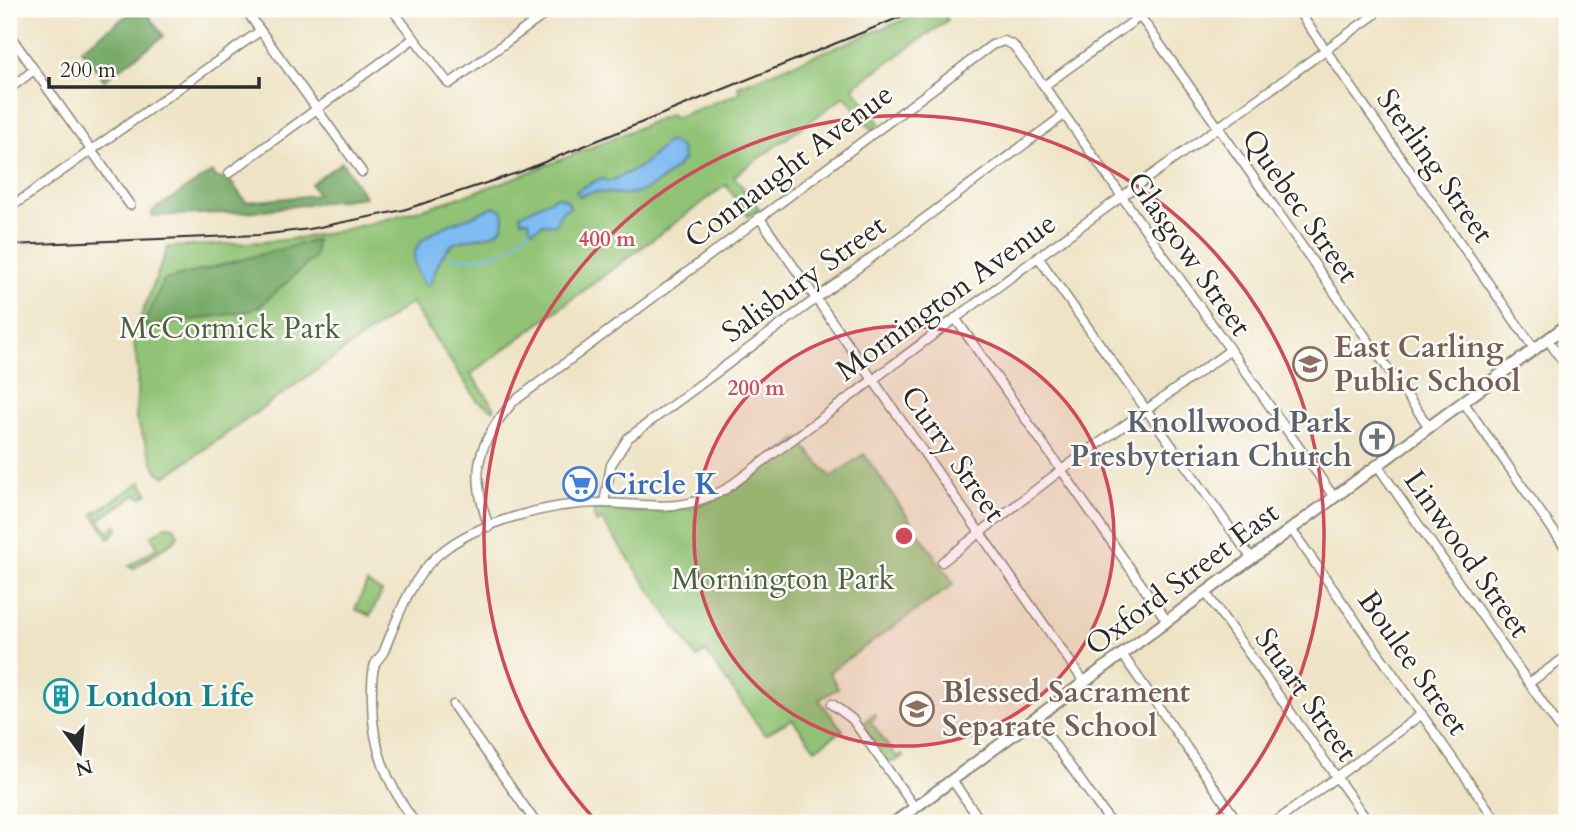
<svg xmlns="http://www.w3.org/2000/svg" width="1576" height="832" viewBox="0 0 1576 832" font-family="Cardo,serif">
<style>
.green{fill:#90c374;stroke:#5e7750;stroke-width:2}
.forest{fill:#74a966;stroke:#506a48;stroke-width:2}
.water{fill:#7ebcf2;stroke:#54748e;stroke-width:2}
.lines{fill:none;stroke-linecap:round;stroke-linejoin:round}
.stream{stroke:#7ebcf2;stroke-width:2}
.minor-casing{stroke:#8c8778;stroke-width:11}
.major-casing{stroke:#8c8778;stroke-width:14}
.minor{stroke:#fff;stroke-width:8}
.major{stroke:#fff;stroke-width:10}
.rail{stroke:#2b2b2b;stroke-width:2}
.ring{fill:none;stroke:#d1495b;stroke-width:3.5}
.labels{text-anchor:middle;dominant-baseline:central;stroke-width:5;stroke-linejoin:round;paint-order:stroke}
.street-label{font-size:30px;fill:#2b2b2b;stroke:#fdfcf7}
.park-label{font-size:30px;fill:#4e6045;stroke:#fdfcf7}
.education-label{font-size:30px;font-weight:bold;fill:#785e54;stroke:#fdfcf7;text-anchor:start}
.worship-label{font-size:30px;font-weight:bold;fill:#5b616d;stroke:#fdfcf7;text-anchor:end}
.shop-label{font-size:30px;font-weight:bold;fill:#366cbe;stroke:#fdfcf7;text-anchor:start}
.culture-label{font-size:30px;font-weight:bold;fill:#0d838f;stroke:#fdfcf7;text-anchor:start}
.centre{fill:#d1495b;stroke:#fdfcf7;stroke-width:3.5}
.ring-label{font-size:21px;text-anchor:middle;font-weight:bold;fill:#d1495b;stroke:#fdfcf7;stroke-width:5;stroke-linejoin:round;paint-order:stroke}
</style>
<rect width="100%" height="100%" fill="#fdfcf7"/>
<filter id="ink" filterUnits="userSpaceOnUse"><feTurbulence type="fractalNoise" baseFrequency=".0143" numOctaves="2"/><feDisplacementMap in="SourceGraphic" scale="14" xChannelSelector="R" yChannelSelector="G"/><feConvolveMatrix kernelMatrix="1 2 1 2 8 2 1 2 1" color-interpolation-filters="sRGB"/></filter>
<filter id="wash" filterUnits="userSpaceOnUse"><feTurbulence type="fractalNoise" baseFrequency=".00686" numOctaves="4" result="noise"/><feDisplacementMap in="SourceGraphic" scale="28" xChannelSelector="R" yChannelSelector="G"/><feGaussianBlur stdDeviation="1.57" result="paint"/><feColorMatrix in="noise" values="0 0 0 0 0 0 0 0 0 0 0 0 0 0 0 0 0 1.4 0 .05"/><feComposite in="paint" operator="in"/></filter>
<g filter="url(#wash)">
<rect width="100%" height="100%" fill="#eee3c5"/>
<!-- green -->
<path class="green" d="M931,9H941L948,20L853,87L880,124L872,130L845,96L734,176L760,210L748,216L726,185L471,374L495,408L493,410L477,400L411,303L165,477L157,471L136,419L138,371L133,337L168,247C220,244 273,244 323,234C445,210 558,162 671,114L674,118L740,93L738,86Z
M798,439L831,477L864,454L954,584L829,672L838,688L819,700L843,730L815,749L792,719L765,735L705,651L697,658L602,520L596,523L593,509C621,510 652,515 679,510C726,503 762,466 798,439Z
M141,482L148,493L141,498L137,494L99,520L107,531L116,525L118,529L109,538L93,514Z
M166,526L174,527L178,535L176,539L133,569L129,566L158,547L151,536Z
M367,583L382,592L370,616L355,609Z
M874,714L876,717L870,721L896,757L901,754L903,756L895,762L886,760L865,730L866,720Z"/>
<!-- forest -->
<path class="forest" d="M136,9H143L164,36L104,80L81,49Z
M342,162L365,197L248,212L152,216V211L212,172L215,177L230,181L246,202L318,195L311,184Z
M316,240L315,257L260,306L250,311L145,327V321L164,280Z"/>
<!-- water -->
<path class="water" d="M669,141L681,148L683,160C671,174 648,194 628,194C612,195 595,188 580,196L576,191L601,178L609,182L640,167Z
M557,196L567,200L570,207L562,211L555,225L543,224L533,230L530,229L529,220H521L520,215Z
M495,206L503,211C510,243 474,234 455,243C441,250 435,273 429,286H426C393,244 435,229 470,217C479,214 486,209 495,206Z"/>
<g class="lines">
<!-- stream -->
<path class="stream" d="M450,256C480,263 511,252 530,229"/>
</g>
</g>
<g filter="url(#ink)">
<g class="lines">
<!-- minor casing -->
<g class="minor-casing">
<path id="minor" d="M245,9L362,172
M392,9L449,84L552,9
M1135,9L1429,427
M1297,9L1535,350
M9,34L130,205
M1044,86L1150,9
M9,89L34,70
M229,173L413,39
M11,207L260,31
M759,217L1085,683
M1038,257L1252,559
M955,318L1167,621
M1548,340L1567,368
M1464,403L1567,550
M1377,465L1567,738
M604,503L611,465L628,438L1064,115
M489,527C470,475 475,445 513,402L992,45L1004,41L1013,45L1044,86L1334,497
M1291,529L1498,823
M942,562L1060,471L1229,351
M1206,593L1369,823
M1122,654L1239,823
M1529,683L1567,656
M832,704L852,719L915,808
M453,705L536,823
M1037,720L1111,823
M952,780L982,823
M415,823C388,785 372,749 372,701C372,689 371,675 375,664C377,659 382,656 384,651C398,617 409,581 438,555C476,521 553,503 602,503C651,504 680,514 726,489L1038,257L1374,15
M1274,823L1422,714"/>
</g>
<!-- major casing -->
<g class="major-casing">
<path id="major" d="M894,823L1567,325"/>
</g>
<!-- minor -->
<use href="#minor" class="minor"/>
<!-- major -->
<use href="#major" class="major"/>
<!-- rail -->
<path class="rail" d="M9,245L259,235L310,229L403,210L520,172L920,9"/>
</g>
</g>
<!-- distance rings -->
<circle cx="904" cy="536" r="210" fill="#d1495b" fill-opacity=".12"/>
<g class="ring">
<circle cx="904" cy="536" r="210"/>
<path d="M597 822A420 420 0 1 1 1211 822"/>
</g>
<!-- icons -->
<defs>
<g id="school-ring" transform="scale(1.75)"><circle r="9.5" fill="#fdfcf7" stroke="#8d6e63" stroke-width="1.5"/><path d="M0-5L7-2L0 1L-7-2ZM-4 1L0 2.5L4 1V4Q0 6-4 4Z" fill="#8d6e63"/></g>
<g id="church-ring" transform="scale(1.75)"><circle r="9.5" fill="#fdfcf7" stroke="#6b7280" stroke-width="1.5"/><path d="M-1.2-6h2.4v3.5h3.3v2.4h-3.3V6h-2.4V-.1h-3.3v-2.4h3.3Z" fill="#6b7280"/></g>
<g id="supermarket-ring" transform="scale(1.75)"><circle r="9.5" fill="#fdfcf7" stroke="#3f7fe0" stroke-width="1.5"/><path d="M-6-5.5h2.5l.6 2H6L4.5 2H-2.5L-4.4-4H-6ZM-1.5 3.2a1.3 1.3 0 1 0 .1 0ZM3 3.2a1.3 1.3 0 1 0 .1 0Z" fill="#3f7fe0"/></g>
<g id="building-ring" transform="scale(1.75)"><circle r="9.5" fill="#fdfcf7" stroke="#0f9aa8" stroke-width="1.5"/><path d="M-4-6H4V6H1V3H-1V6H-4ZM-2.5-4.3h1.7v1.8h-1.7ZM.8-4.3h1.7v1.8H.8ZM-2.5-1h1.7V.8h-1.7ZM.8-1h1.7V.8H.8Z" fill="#0f9aa8"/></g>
</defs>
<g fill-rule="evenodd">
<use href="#school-ring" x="1310" y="364"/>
<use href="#church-ring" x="1377" y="439"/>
<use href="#supermarket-ring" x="580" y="484"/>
<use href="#building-ring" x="61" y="696"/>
<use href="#school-ring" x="917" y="709"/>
</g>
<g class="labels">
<!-- street labels -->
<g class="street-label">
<text transform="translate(789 166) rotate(-37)">Connaught Avenue</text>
<text transform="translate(1435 166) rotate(55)">Sterling Street</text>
<text transform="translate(1300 206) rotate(55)">Quebec Street</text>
<text transform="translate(1189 254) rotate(55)">Glasgow Street</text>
<text transform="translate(804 279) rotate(-36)">Salisbury Street</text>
<text transform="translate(946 297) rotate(-36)">Mornington Avenue</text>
<text transform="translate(953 454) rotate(55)">Curry Street</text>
<text transform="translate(1467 554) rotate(55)">Linwood Street</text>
<text transform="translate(1182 579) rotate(-37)">Oxford Street East</text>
<text transform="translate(1413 663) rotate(55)">Boulee Street</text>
<text transform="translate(1306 695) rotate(55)">Stuart Street</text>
</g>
<!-- park labels -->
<g class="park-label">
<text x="230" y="328">McCormick Park</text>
<text x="783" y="579">Mornington Park</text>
</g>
<!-- education labels -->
<g class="education-label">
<text x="1334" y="347">East Carling<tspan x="1334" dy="34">Public School</tspan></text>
<text x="942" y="692">Blessed Sacrament<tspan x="942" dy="34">Separate School</tspan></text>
</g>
<!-- worship labels -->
<g class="worship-label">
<text x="1352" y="422">Knollwood Park<tspan x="1352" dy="34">Presbyterian Church</tspan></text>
</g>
<!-- shop labels -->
<g class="shop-label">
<text x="604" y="484">Circle K</text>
</g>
<!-- culture labels -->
<g class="culture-label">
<text x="86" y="696">London Life</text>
</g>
</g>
<circle cx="904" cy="536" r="10" class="centre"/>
<g class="ring-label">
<text x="607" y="246">400 m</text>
<text x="756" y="395">200 m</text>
</g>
<!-- margin -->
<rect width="1576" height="832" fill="none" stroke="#fdfcf7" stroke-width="35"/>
<!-- north arrow -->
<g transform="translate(80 752) rotate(165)" stroke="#fdfcf7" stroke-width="5" paint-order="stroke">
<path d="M0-5L12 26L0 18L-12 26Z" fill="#2b2b2b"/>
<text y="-10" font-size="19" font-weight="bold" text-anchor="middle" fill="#2b2b2b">N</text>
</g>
<!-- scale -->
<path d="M49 77v10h210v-10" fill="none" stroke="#2b2b2b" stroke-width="3.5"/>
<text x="60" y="77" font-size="21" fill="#2b2b2b" stroke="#fdfcf7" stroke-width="5" paint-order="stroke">200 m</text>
</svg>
